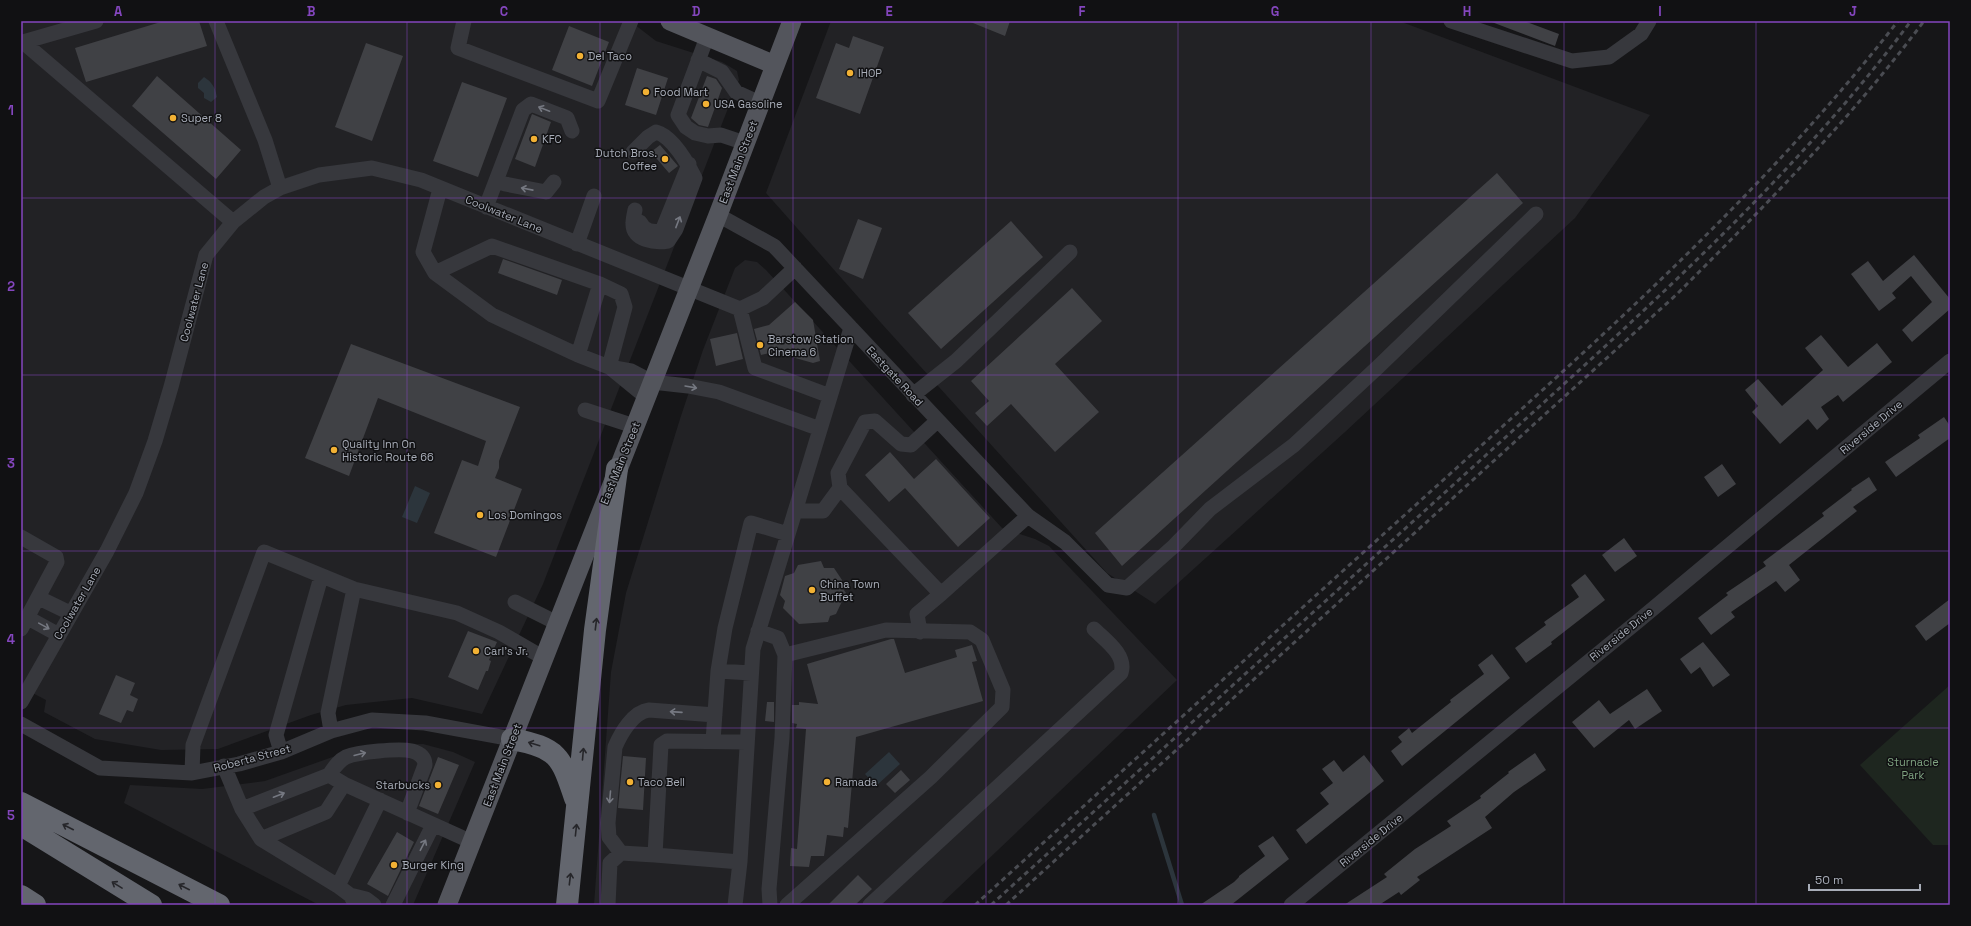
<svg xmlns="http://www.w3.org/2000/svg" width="1971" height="926" viewBox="0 0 1971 926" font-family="'Space Grotesk',sans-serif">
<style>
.built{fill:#222225}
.green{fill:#1e261f}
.water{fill:#2c353c}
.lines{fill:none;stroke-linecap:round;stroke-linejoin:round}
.stream{stroke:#2c353c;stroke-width:4.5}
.building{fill:#404145}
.minor{stroke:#37383d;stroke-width:15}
.major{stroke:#53555c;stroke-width:19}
.highway{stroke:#63666e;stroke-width:22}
.rail{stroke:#4a4c52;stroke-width:3;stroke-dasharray:5 4;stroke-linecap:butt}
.oneway{stroke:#757881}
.oneway2{stroke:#26262a}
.grid{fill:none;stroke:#8446be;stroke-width:1;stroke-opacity:0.55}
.poi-dot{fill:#f2b134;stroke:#111113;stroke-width:1.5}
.labels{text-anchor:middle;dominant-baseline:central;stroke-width:3;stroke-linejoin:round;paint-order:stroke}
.poi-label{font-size:11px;fill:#a8adb8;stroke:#111113;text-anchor:start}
.street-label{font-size:11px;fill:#a8adb8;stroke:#111113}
.park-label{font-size:11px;fill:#7fa381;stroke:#111113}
.neatline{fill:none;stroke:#8446be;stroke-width:1.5}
.grid-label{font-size:13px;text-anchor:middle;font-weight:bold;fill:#8446be}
</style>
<rect width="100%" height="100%" fill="#161618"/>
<!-- built -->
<path class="built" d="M25,21H630L656,41L722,62L737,71L739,80L543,584L482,714L412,698L346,705L311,715L218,749L161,750L95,739L44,712L46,700L21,687V22Z
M831,21H1399L1650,115L1575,218L1345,432L1155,604L1107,573L882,324L766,193Z
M745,260L757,262L766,270L1002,528L1035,539L1049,546L1177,680L940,905H594L611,672L626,593L680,419L703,350L735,268Z
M423,744L453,752L475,762L413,905H319L124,803L130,785L202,789L265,781L341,754L385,745Z"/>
<!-- green -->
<path class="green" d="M1950,685V845H1933L1860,765Z"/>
<!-- water -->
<path class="water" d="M204,77C212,82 215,87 217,97L211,102L204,98V93L198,88V83Z
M415,486L430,493L417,523L402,517Z
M889,752L900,764L876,786L865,774Z"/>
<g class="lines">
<!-- stream -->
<path class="stream" d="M1154,815L1182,905"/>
</g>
<!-- building -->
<path class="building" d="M164,21H199L207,46L86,82L75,48Z
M968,21H1010L1005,36Z
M1489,21H1524L1559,34L1555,46Z
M569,26L609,42L592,86L552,70Z
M853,36L884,47L860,114L816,98L836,43L849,48Z
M366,43L403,56L372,141L335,127Z
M637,68L668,78L656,115L625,105Z
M157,76L241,150L216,179L132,106Z
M707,76L716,79L722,88L708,127L699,125L691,118Z
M462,82L507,98L478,177L433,161Z
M532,114L551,122L535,167L515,159Z
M660,145L678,166L669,173L651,152Z
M1497,173L1523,203L1122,566L1095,533Z
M858,219L882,228L863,279L839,269Z
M1011,221L1043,257L941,349L908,313Z
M1914,255L1950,299V309L1912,342L1902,330L1932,302L1911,276L1892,293L1896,298L1879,311L1851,274L1868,261L1883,281Z
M503,259L562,280L557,295L498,273Z
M1072,288L1102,321L1055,364L1099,412L1055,452L1011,404L987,426L975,413L989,401L971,381Z
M795,302L813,320L820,361L813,363L774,352L761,355L754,329L769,325Z
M737,333L743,359L716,366L710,339Z
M1821,335L1848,367L1877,343L1892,362L1843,402L1838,395L1821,407L1829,419L1817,430L1808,419L1780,444L1752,412L1758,406L1745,390L1758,379L1782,406L1823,370L1805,348Z
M351,344L520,407L499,461V468L495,478L522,489L496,557L434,533L462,460L478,466L486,441L378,398L349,476L305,458Z
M1944,417L1950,426V438L1896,477L1885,462L1920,438L1918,435Z
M890,452L914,479L936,459L990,518L958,547L905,488L889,502L865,475Z
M1722,464L1736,484L1718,497L1704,477Z
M1869,477L1877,490L1853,507L1857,511L1789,565L1800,580L1785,592L1776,581L1731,612L1735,617L1711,635L1698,618L1728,595L1726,593L1766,566L1763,562L1824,516L1822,513L1852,490L1851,489Z
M1624,538L1637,556L1615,572L1602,555Z
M821,561L824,568H834L842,580L841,586L846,593L836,614L830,616L828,622L799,624L783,608L785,601L780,595L785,576L794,573L798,565Z
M1585,574L1605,600L1551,642L1552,644L1526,663L1515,648L1546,625L1544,622L1579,597L1571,585Z
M1950,599V623L1926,641L1915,626Z
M468,631L497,642L489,660L491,661L488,671H486L478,690L448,677Z
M891,639H894L905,673L957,657L955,650L972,645L977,661L972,662L983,701L856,737L848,828L844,827L843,837L827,835L824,856H811L809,867L790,866L791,848L797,849L806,729L796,728L797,724L792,723V705H799V702L818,704L807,664Z
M1703,642L1730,675L1713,687L1700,667L1691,674L1680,659Z
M1492,654L1510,678L1402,766L1391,751L1402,742L1398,737L1409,728L1412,733L1451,702L1450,700L1484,674L1478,665Z
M116,675L135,683L130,695L138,699L133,712L127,710L121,723L99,714Z
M1647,689L1662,711L1635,729L1629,720L1594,748L1572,722L1599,700L1610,714Z
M767,702H774V722L765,721Z
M1535,753L1546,770L1514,792L1485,817L1492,828L1417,877L1420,880L1401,895L1399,892L1379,905H1344L1387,877L1384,874L1415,849L1451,826L1447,821L1481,798L1480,796L1509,773L1508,772Z
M1364,755L1384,781L1306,844L1296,830L1329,804L1320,793L1333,783L1322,769L1334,760L1343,772Z
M623,756L646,758L643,810L618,808Z
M438,757L459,765L438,814L419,806Z
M901,770L910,780L895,793L886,784Z
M397,832L414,842L388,896L367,884Z
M1273,836L1289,859L1231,905H1200L1234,882L1239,877V876L1265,856L1258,846Z
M858,875L872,889L855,905H828Z"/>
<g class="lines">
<!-- minor -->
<path class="minor" d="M96,21L23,42L233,222
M216,21L265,140L280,188
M464,21L458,48L598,101L631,21
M1451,21L1572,61L1609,57L1641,34L1649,21
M707,37L678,115L686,127L695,133L708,136L721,135L745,143
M698,60L722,72L736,92L760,103
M633,152L648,137L656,132C672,136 688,164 695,178L676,229L668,241C656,243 632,241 633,223C633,219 634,215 635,210
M496,181L505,184L546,192L554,182
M440,189L423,252L435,273L492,315L578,355L609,367L631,371L652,382L688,386L719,392L820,429
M486,207L523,110L531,104L567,118L572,131
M718,215L774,246L1028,516L1065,542L1108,585L1127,588L1174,546L1210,509L1294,445L1378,367L1536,214
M640,222C645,232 653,232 662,231L689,164
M577,244L594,196
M435,273L492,246L600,284L621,294L625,307L609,367
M740,309L755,368L830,396
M578,355L600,284
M613,370L646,397
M913,395L956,361L1070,252
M585,410L634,426
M795,511H823L840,488
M21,537L56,557L57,562L21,629
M941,594L1028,516
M39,598L70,613
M515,602L557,623
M28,618L59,635
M758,631L778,638L785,655
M920,632L917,614L941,594L840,488L838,473L865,422L875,421L901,444L911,445L937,421
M718,671L725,628L751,523L788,534
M21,702L107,551L136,493L155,441L171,387L206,255L233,222L264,197L280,188L319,175L372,168L421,180L740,309L763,298L795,268
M21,724L100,768L192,773L239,764L281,752L331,731L372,720L425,723L512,739
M331,731L328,713L354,589
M713,741L718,671L751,673
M281,752L276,735L321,577
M224,766L242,809L261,839L338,886L380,800
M192,773L193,745L264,552L354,589L457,613L499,632L544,658
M329,775L344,784L472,842
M242,809L329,775C334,768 338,761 346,757C358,752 399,748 412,751C419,753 425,757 425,765L407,813
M261,839L326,812L344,784
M621,853L609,837L608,823L615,747C621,733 633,712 649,710L715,715
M740,862L655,855L661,745L667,741L747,742
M338,886L350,895L356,905
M350,895L366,899L374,905
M393,905L433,825
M608,905L610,863L621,853L655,855
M735,905L740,862L753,649L851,328
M770,905L769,889L782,738L785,655L886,630L970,632L982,640L1003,690L1002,707L931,777L787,905
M870,905L1121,673C1127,655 1105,640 1094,629
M1291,905L1637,622L1950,361"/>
<!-- major -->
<path class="major" d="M670,21L775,65
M447,905L718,215L792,21"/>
<!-- highway -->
<path class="highway" d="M512,739C558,748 561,756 575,798
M21,803L219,905
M21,825L151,905
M21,896L35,905
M567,905L595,630L617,469"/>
<!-- rail -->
<path class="rail" d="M975,905C1133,761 1292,617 1451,473C1608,331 1767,189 1898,21
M991,905C1156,755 1320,606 1485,456C1635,319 1789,184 1911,21
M1006,905L1676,295C1763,208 1850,120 1924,21"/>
</g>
<!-- one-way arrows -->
<defs><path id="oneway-shaft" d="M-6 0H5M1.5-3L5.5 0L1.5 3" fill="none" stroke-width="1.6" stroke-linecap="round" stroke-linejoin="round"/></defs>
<g class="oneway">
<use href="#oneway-shaft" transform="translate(544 109) rotate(-159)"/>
<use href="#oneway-shaft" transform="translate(527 189) rotate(-169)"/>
<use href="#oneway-shaft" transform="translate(678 222) rotate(-69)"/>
<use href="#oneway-shaft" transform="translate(691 387) rotate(10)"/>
<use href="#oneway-shaft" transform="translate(44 626) rotate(29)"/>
<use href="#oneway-shaft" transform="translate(676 712) rotate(-176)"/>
<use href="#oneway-shaft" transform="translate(360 754) rotate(-14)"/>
<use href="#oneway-shaft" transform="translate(279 795) rotate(-21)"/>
<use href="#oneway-shaft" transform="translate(610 797) rotate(95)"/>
<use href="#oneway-shaft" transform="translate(423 845) rotate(-63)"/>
</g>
<g class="oneway2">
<use href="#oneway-shaft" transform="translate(596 624) rotate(-83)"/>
<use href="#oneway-shaft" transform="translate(534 744) rotate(-163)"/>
<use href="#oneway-shaft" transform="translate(583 754) rotate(-85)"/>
<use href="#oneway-shaft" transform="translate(68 827) rotate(-153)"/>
<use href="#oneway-shaft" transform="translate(576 830) rotate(-84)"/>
<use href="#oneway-shaft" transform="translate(570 879) rotate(-83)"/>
<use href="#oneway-shaft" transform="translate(117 885) rotate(-148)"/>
<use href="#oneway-shaft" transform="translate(184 887) rotate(-153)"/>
</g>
<!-- grid -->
<path class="grid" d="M215,21V905M407,21V905M600,21V905M793,21V905M986,21V905M1178,21V905M1371,21V905M1564,21V905M1756,21V905M21,198H1950M21,375H1950M21,551H1950M21,728H1950"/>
<!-- markers -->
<g class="poi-dot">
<circle cx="580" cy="56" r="4"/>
<circle cx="850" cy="73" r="4"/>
<circle cx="646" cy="92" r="4"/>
<circle cx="706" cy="104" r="4"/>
<circle cx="173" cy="118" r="4"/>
<circle cx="534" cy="139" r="4"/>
<circle cx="665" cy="159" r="4"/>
<circle cx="760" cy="345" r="4"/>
<circle cx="334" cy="450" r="4"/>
<circle cx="480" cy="515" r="4"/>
<circle cx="812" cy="590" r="4"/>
<circle cx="476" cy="651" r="4"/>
<circle cx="630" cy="782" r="4"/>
<circle cx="827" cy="782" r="4"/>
<circle cx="438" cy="785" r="4"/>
<circle cx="394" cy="865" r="4"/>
</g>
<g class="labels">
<!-- poi labels -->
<g class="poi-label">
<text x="588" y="56">Del Taco</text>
<text x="858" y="73">IHOP</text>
<text x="654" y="92">Food Mart</text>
<text x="714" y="104">USA Gasoline</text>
<text x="181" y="118">Super 8</text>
<text x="542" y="139">KFC</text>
<text x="657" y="153" text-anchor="end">Dutch Bros.<tspan x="657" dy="13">Coffee</tspan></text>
<text x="768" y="339">Barstow Station<tspan x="768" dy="13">Cinema 6</tspan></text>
<text x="342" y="444">Quality Inn On<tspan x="342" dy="13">Historic Route 66</tspan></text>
<text x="488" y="515">Los Domingos</text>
<text x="820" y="584">China Town<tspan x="820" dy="13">Buffet</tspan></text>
<text x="484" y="651">Carl's Jr.</text>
<text x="638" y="782">Taco Bell</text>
<text x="835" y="782">Ramada</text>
<text x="430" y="785" text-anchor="end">Starbucks</text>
<text x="402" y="865">Burger King</text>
</g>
<!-- street labels -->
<g class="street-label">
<text transform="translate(738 162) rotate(-69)">East Main Street</text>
<text transform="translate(504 214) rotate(22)">Coolwater Lane</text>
<text transform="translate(194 302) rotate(-75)">Coolwater Lane</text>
<text transform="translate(895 376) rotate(47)">Eastgate Road</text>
<text transform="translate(1871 427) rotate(-40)">Riverside Drive</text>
<text transform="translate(620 463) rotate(-68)">East Main Street</text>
<text transform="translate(77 603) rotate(-60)">Coolwater Lane</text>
<text transform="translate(1621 634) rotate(-39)">Riverside Drive</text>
<text transform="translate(252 758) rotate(-15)">Roberta Street</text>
<text transform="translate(502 765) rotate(-69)">East Main Street</text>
<text transform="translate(1371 840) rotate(-39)">Riverside Drive</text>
</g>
<!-- park labels -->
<g class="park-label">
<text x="1913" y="762">Sturnacle<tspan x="1913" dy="13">Park</tspan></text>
</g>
</g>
<!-- border -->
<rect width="1971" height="926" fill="none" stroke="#111113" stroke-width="44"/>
<!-- scale -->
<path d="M1809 884v6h111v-6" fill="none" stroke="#a8adb8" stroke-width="2"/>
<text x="1815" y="884" font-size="12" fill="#a8adb8" stroke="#111113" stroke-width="3" paint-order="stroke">50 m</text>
<rect x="22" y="22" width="1927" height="882" class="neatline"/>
<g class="grid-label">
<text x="118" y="16">A</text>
<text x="311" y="16">B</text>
<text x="504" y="16">C</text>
<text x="696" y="16">D</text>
<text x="889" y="16">E</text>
<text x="1082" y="16">F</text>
<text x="1275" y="16">G</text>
<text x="1467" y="16">H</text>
<text x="1660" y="16">I</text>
<text x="1853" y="16">J</text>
<text x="11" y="115">1</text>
<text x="11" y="291">2</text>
<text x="11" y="468">3</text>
<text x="11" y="644">4</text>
<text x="11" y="820">5</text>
</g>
</svg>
